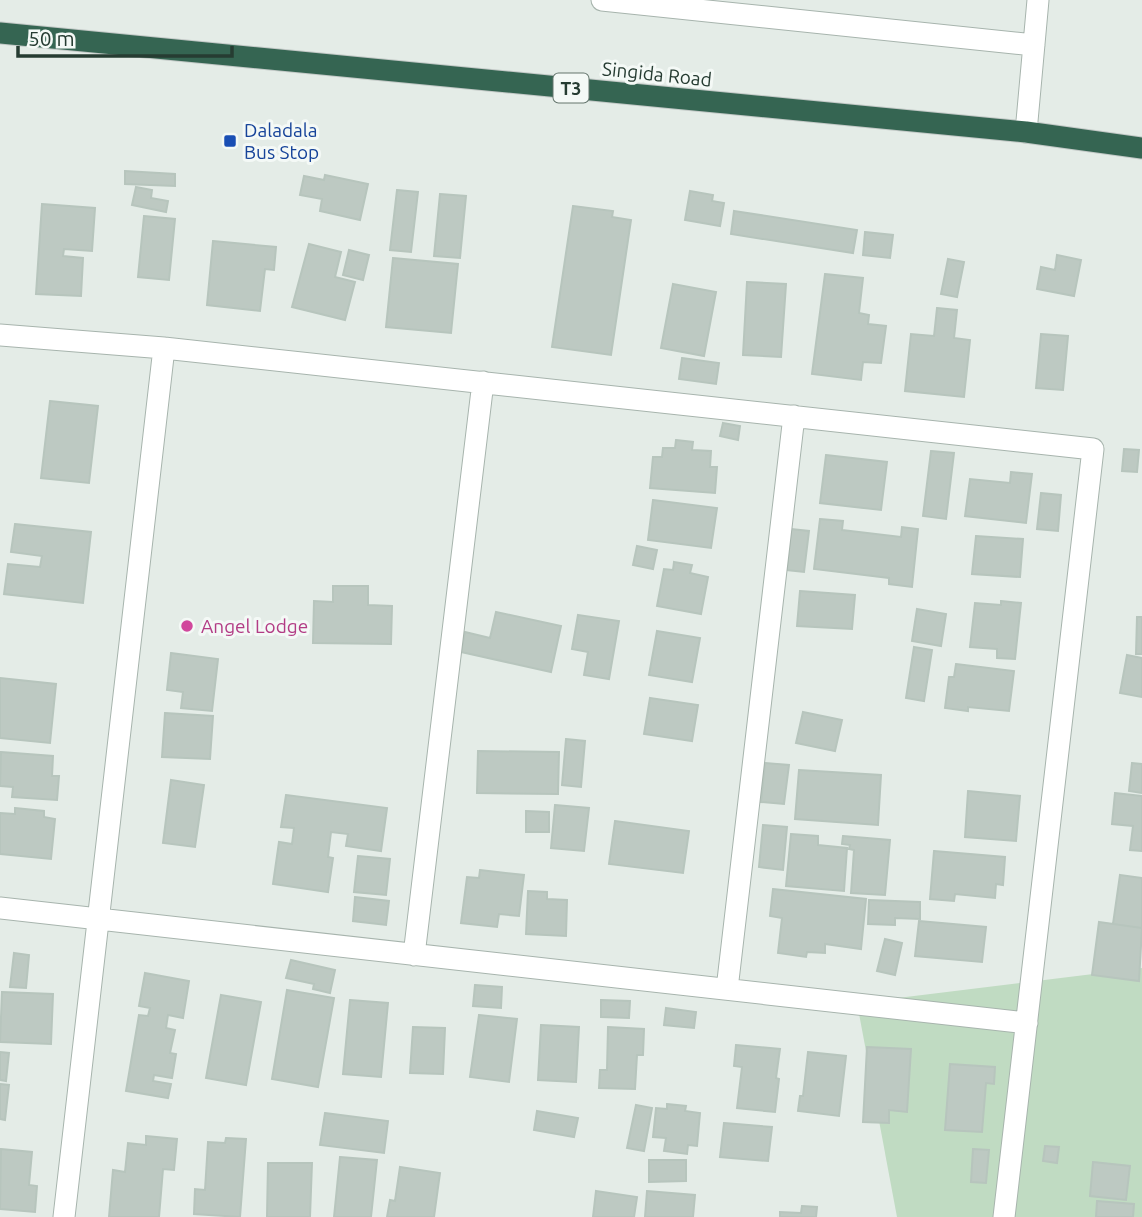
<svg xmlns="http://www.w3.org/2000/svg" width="1142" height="1217" viewBox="0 0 1142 1217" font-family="Ubuntu,sans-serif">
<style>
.green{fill:#c0dbc2}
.building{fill:#bdc9c2;stroke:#b7c5bd;stroke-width:2}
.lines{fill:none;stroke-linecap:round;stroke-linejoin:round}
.minor-casing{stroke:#a7b4ad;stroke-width:23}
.highway-casing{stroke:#c2c8c6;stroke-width:23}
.minor{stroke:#fff;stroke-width:21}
.highway{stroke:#356552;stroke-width:21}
.transit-dot{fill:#1a4fb4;stroke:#f4f9f6;stroke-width:2.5}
.hotel-dot{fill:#d1479c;stroke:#f4f9f6;stroke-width:2.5}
.labels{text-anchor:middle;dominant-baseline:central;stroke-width:6;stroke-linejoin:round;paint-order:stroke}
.shield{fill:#f4f9f6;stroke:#64756d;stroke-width:2}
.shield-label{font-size:18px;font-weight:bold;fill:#263c32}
.street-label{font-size:19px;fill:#263c32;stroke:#f4f9f6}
.transit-label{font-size:19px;fill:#164399;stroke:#f4f9f6;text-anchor:start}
.hotel-label{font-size:19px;fill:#b23c85;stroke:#f4f9f6;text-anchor:start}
</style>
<rect width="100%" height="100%" fill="#e4ece7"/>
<!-- green -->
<path class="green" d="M1142,968V1217H897L857,1003Z"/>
<!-- building -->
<path class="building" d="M125,171L175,174V186L125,184Z
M325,175L368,184L360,220L320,211L322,199L300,195L304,176L324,180Z
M136,187L152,190L151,198L168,201L166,212L132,205Z
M397,190L418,192L411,252L390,250Z
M690,191L713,195L712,201L724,203L720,226L685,220Z
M440,194L466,196L460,258L434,256Z
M42,204L95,208L92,251L64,249L63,256L83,258L81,296L36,294Z
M573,206L613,211L612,217L631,220L611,355L552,347Z
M734,211L857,230L853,253L731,234Z
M144,216L175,219L169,280L138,277Z
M865,232L893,235L890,258L863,255Z
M213,241L276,247L274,270L265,269L260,311L207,305Z
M309,244L341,252L335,277L355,282L345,320L292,307Z
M349,250L369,255L363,280L343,275Z
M1057,255L1081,260L1074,296L1037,289L1041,267L1055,270Z
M393,258L458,264L451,333L386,327Z
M948,259L964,262L957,297L941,294Z
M825,274L863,278L859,313L869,315L868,324L886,326L881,363L863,362L861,380L812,374Z
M747,282L786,284L781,357L743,355Z
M673,284L716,292L704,356L661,348Z
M937,308L957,310L954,338L970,340L964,397L905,391L911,334L934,336Z
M1041,334L1068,336L1063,390L1036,388Z
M682,358L719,363L716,384L679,379Z
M50,401L98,406L89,483L41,478Z
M723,423L740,426L738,440L720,436Z
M676,440L693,442L692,450L711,451L710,467H717L715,493L650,488L653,457H662L663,448H675Z
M1124,449L1139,450L1137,472L1122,471Z
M931,451L954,453L946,519L923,516Z
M826,455L887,462L881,510L820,503Z
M1011,472L1032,474L1026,523L965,516L970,479L1010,483Z
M1041,493L1061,495L1058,531L1037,529Z
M653,500L717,508L711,548L648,540Z
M820,519L843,521L842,530L901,537L902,527L918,529L912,587L889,584V578L814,569Z
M15,524L91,532L83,603L4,594L8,564L40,567L42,556L11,552Z
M791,529L809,531L804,572L787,570Z
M976,536L1023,539L1020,577L972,574Z
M637,546L657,550L653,569L633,565Z
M674,562L692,565L690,573L708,577L701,614L657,606L664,569L673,570Z
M333,586H368V605L392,606L391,644L313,643L314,601L333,602Z
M800,591L855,595L852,629L797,626Z
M1001,601L1021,603L1015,659L997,658V649L970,647L975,603L1001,605Z
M917,609L946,614L941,646L912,641Z
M496,612L561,626L551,672L461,652L465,632L490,638Z
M578,615L619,621L609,679L584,675L588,652L572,649Z
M1137,617H1142V654H1136Z
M657,631L700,638L692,682L649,675Z
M914,647L932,650L924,701L906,698Z
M171,653L218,659L212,711L181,708L183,692L167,690Z
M1127,655L1142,658V697L1120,693Z
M956,664L1014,671L1009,711L968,707V711L945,708L949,677H954Z
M0,678L56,684L50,743L0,738Z
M650,698L698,705L692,741L644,734Z
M803,712L842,720L835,751L796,743Z
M165,713L213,716L210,759L162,757Z
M566,739L585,741L581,787L562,785Z
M478,751L559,752L558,794L477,793Z
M1,752L53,756L52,776H59L57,800L12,797L13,787L0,786Z
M765,763L789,765L784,804L761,802Z
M1132,763L1142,764V793L1129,791Z
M799,770L881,775L878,825L795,819Z
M171,780L204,785L195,847L163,843Z
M968,791L1020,796L1016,841L965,837Z
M1115,793L1142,796V851L1130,850L1133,826L1112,824Z
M286,795L387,808L381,851L346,846L348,834L331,832L328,857L333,858L328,892L273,884L279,842L292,844L294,828L281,827Z
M555,805L589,808L584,851L551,848Z
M15,808L44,811V817L55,819L51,859L0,854V813L15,814Z
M526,811L549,812V832H526Z
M615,821L689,831L683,873L609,864Z
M763,825L787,827L783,870L759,867Z
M791,834L818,836V845L847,848L844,891L786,886Z
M843,836L890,840L885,895L851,893L854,850L849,849L850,845L842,844Z
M934,851L1005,857L1003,885L996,884L995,898L955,894L954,901L930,899Z
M358,856L390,859L386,895L354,892Z
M480,870L524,875L519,916L499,914L497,927L461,923L467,877L479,878Z
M1120,875L1142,878V928L1113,924Z
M773,889L866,899L861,949L825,944V953L807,952L806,957L778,953L782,918L770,916Z
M528,891L547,892V899L567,900L566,936L526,934Z
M355,897L389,901L386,925L353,921Z
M869,900L920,902V919L895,918V925L868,924Z
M919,921L986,927L982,962L915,956Z
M1099,922L1142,928L1139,981L1092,975Z
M885,939L902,943L895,975L877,971Z
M14,953L29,955L26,988L10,987Z
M291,960L335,970L330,993L313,989L314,984L286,978Z
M145,973L189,981L183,1018L168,1015L166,1028L175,1030L170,1053L176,1054L172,1078L154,1075L153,1081L171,1084L168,1098L126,1091L139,1015L148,1016L150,1008L139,1006Z
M475,985L502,987L501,1008L473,1006Z
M287,990L334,998L318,1087L272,1079Z
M2,992L53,994L51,1044L0,1042Z
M221,995L261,1002L246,1085L206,1078Z
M350,1000L388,1003L381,1077L343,1074Z
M601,1000L630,1001L629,1018L601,1017Z
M666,1008L696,1012L694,1028L664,1025Z
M479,1015L517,1019L509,1082L470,1077Z
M541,1025L579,1027L576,1082L538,1080Z
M413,1027L445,1028L443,1074L410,1073Z
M608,1027L644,1029L643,1055H637L635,1089L599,1088L600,1070H607Z
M736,1045L780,1049L776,1078L779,1079L775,1112L737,1108L742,1067L734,1066Z
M867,1047L911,1049L907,1112L889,1110V1123L863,1122Z
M0,1052L9,1053L6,1081L0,1080Z
M808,1052L846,1056L839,1116L798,1111L800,1096H803Z
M950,1064L995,1067L994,1084L986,1083L982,1132L945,1130Z
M0,1084L9,1085L5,1120L0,1119Z
M667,1104L686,1106L685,1111L700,1113L697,1146L688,1145L687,1154L664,1151L666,1138L653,1137L656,1108L667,1109Z
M636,1105L652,1108L644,1151L627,1148Z
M537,1111L578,1118L574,1137L534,1130Z
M325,1113L388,1121L384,1153L320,1145Z
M724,1123L772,1127L768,1161L720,1157Z
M146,1136L177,1139L174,1170L163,1169L159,1217H109L113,1170L125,1172L128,1143L146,1145Z
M226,1138L246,1139L240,1217L194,1214L195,1189L205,1190L208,1142L225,1143Z
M1045,1146L1059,1147L1057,1163L1043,1161Z
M1,1149L32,1152L29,1185L37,1186L35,1212L0,1209Z
M973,1149L989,1150L986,1183L971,1182Z
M340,1157L377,1160L371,1217H334Z
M649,1160H686V1181L649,1182Z
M1093,1162L1130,1166L1126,1200L1090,1196Z
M268,1163H312L310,1217H267Z
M400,1167L440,1173L434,1217H387L390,1200L395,1201Z
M596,1191L637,1197L634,1217H593Z
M647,1191L695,1195L693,1217H645Z
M1097,1201L1134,1204L1133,1217H1096Z
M802,1206L817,1207L816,1217H780V1212L801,1213Z"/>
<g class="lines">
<!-- minor casing -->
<g class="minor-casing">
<path id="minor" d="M602,0L1034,45
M1026,132L1038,0
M0,335L164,348L1093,449L1004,1217
M0,908L1027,1023
M414,955L483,382
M727,989L794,416
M64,1217L164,348"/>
</g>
<!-- highway casing -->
<g class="highway-casing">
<path id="highway" d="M0,33L1026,132L1142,148"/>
</g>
<!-- minor -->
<use href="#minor" class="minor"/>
<!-- highway -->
<use href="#highway" class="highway"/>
</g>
<!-- markers -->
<rect class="transit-dot" x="223" y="134" width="14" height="14" rx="3.5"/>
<circle class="hotel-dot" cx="187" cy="626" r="7"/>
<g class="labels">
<!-- shield labels -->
<rect class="shield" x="553.5" y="73.5" width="35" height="29" rx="5"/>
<g class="shield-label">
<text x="571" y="88">T3</text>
</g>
<!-- street labels -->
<g class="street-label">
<text transform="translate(657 74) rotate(6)">Singida Road</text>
</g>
<!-- transit labels -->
<g class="transit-label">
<text x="244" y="130">Daladala<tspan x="244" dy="22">Bus Stop</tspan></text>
</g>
<!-- hotel labels -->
<g class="hotel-label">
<text x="201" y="626">Angel Lodge</text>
</g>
</g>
<!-- scale -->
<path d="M18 46v10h214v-10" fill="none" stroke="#263c32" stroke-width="3.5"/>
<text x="28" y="46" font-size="21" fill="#263c32" stroke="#f4f9f6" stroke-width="5" paint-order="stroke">50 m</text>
</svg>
